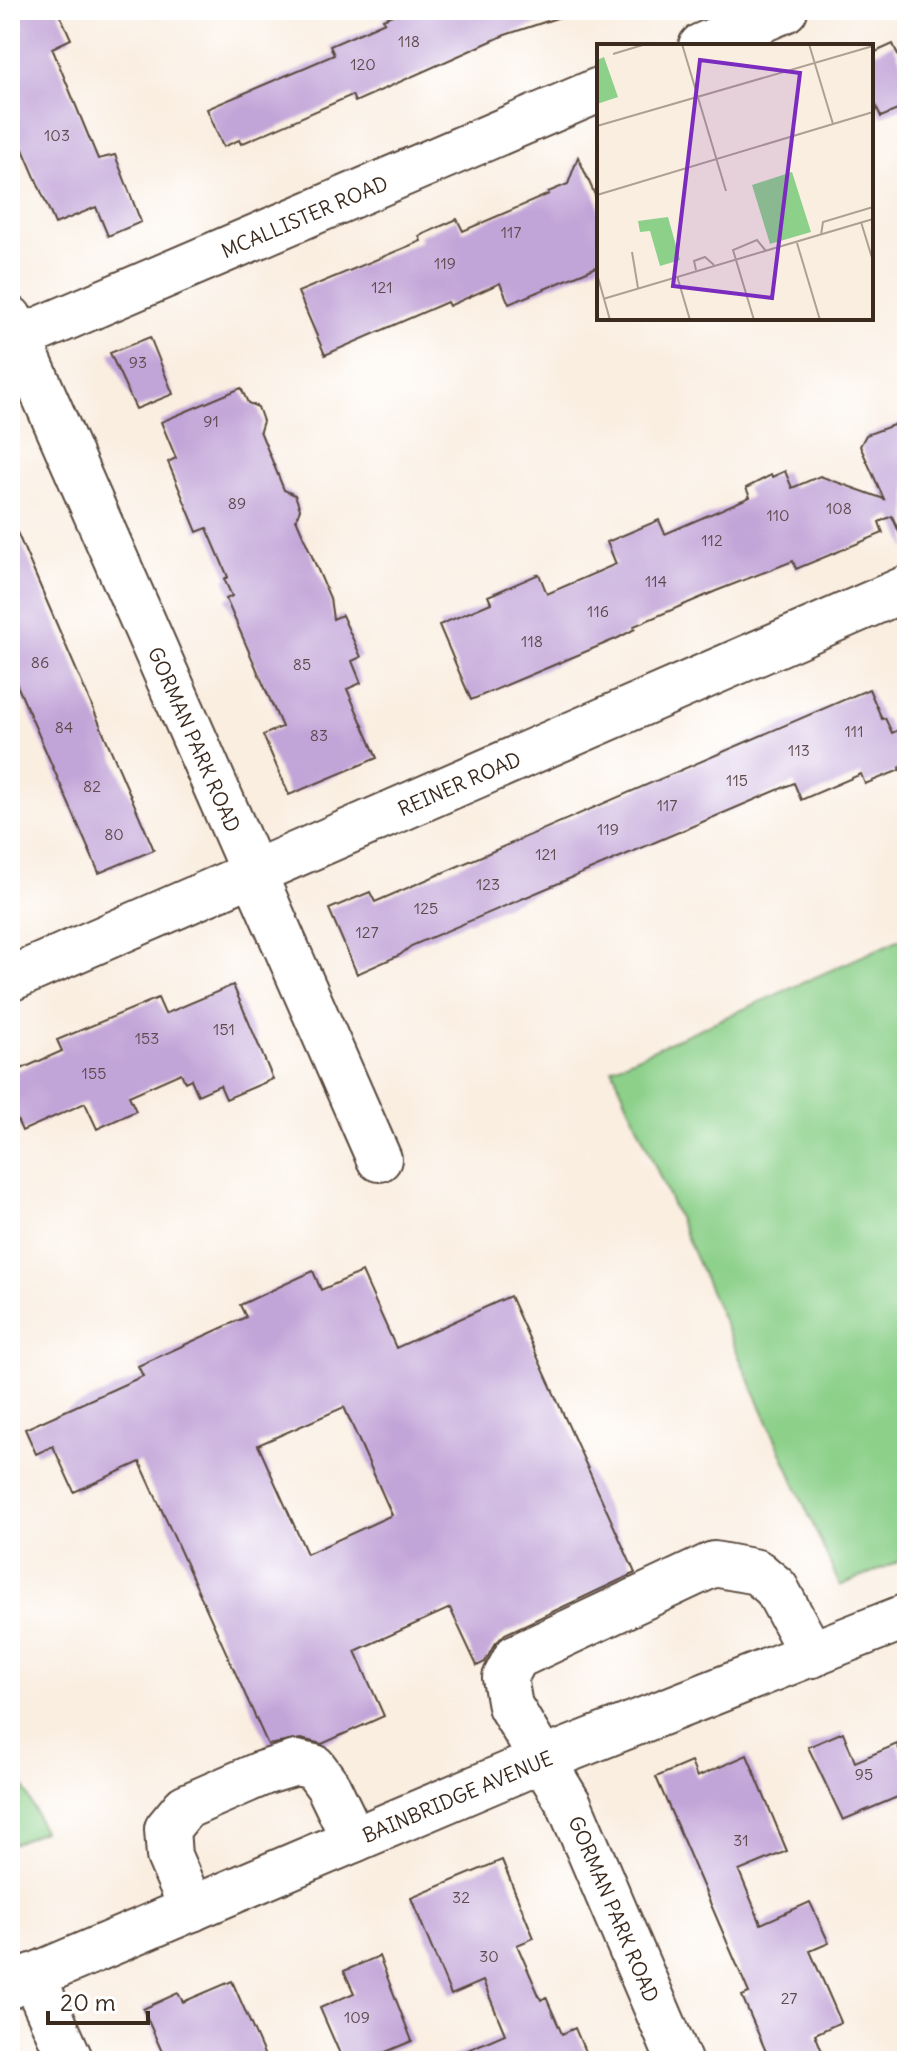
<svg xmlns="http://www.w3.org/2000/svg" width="917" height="2071" viewBox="0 0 917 2071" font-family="Delius,sans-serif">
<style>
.green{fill:#8cd08a;stroke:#647d54;stroke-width:2}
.building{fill:#c2a5d8;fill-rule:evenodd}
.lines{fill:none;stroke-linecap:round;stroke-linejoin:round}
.minor-casing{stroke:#58473b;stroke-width:48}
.minor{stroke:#fff;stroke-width:44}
.labels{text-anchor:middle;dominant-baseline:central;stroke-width:6;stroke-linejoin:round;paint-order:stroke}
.number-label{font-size:16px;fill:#5d494c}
.street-label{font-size:20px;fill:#3b2a1e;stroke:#fff}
.inset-road{fill:none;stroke:#aea093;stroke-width:2}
.view{fill:#7b2cbf;fill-opacity:0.15;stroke:#7b2cbf;stroke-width:4}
.inset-edge{fill:none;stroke:#3b2a1e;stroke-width:4}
</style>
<rect width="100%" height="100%" fill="#fff"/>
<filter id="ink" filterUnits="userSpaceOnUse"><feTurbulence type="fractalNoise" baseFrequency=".0125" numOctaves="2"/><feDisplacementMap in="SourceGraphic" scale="16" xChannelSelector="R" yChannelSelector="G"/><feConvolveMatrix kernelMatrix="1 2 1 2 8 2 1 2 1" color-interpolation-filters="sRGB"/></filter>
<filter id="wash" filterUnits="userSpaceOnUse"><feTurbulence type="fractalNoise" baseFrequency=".006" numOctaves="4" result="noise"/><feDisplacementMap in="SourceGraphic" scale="32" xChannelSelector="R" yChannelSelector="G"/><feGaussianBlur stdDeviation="1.8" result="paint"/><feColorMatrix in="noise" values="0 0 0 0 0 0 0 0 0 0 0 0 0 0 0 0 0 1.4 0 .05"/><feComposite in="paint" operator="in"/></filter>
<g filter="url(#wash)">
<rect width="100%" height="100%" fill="#faeee1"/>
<!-- green -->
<path class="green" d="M907,936V1558L840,1586L612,1068Z
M10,1753L43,1831L10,1845Z"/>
<g id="blocks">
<!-- building -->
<path class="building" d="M10,10H58L71,39L52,48L98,159L115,155L141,222L108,236L96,207L55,224L10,119Z
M404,10H565L566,15L505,35L355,102L352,95L241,144L239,140L223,147L207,109L334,55L330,46L385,22L383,19Z
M893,44L907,75V106L881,117L871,94V54Z
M578,157L599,204V266L509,304L500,283L449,306L447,302L325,355L298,292L421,241L419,236L457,219L463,231L549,194L548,192L568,184Z
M150,337L173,394L136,409L110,353Z
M241,388L248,403L258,407L263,421L260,431L284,490L295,495L300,509L296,519L330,598L333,619L342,615L361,657L352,661L361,683L347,689L377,758L289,795L263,735L282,727L226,599L232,596L224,579L228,577L207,528L197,532L168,462L176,458L161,422Z
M907,420V550L892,516L879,522L883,533L796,569L793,561L716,591L634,626L635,629L618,638L471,700L439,625L491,603L488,596L539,574L547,594L616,564L607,542L659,520L665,534L750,497L746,488L771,475L772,477L785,471L792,488L820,476L884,499L860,446L866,435Z
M10,516L154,850L99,873L10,669Z
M869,689L882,719L885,718L892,733L907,726V764L899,768L900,770L865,784L861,774L801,800L794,783L411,946L400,955L357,974L329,909L370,892L375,902Z
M233,985L273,1079L226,1099L220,1085L198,1095L191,1079L185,1082L181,1073L129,1096L136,1111L97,1129L85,1103L22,1131L10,1104V1074L62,1051L57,1040L158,998L165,1014Z
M313,1271L321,1290L362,1272L396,1348L510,1296L635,1573L505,1634L494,1645L485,1662L477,1666L450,1608L355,1651L384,1716L322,1744L301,1739L268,1745L140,1462L74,1492L53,1446L36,1454L25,1429L143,1376L138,1366L246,1317L240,1305ZM344,1407L392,1515L307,1554L258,1445Z
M843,1732L855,1762L897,1744L907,1768V1793L843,1820L808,1747Z
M747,1755L787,1851L739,1871L761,1924L810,1902L829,1943L810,1951L841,2022L815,2034L826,2061H770L742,1996L749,1993L656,1777L691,1762L697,1777Z
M502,1860L534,1938L517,1945L541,2000L546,1997L562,2034L575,2028L589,2061H442L505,2034L483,1981L451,1995L411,1898Z
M379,1956L412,2041L364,2061H343L320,2008L354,1993L344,1971Z
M232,1981L267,2061H166L143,2009L178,1993L183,2002Z"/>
</g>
</g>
<g filter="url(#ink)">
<use href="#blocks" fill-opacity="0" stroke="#58473b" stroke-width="2"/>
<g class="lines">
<!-- minor casing -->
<g class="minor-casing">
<g id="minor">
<path d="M701,46L785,10"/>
<path id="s1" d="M10,318L379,1159"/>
<path id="s2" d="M10,342L599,90"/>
<path id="s3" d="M10,979L907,588"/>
<path d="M192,1909L169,1856L167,1829L185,1807L263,1773L296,1763L314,1767L328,1786L354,1840"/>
<path d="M33,1976L71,2061"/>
<path id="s4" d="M10,1986L542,1760L907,1616"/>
<path d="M679,2061L569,1804L510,1706L505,1678L516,1657L714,1564L757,1572L776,1588L812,1655"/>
</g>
</g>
<!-- minor -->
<use href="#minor" class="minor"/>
</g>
</g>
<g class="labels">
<!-- number labels -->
<g class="number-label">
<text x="409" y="41">118</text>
<text x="363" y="64">120</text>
<text x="57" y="135">103</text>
<text x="511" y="232">117</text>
<text x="445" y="263">119</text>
<text x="382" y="287">121</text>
<text x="138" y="362">93</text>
<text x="211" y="421">91</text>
<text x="237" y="503">89</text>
<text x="839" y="508">108</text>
<text x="778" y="515">110</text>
<text x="712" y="540">112</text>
<text x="656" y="581">114</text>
<text x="598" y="611">116</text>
<text x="532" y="641">118</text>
<text x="40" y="662">86</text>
<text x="302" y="664">85</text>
<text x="64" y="727">84</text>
<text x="854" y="731">111</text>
<text x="319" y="735">83</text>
<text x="799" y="750">113</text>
<text x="737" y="780">115</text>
<text x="92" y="786">82</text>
<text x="667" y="805">117</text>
<text x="608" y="829">119</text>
<text x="114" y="834">80</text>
<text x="546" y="854">121</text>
<text x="488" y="884">123</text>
<text x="426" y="908">125</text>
<text x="367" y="932">127</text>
<text x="224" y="1029">151</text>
<text x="147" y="1038">153</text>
<text x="94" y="1073">155</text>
<text x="864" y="1774">95</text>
<text x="741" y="1840">31</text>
<text x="461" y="1897">32</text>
<text x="489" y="1956">30</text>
<text x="789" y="1998">27</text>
<text x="357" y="2017">109</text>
</g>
<!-- street labels -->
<g class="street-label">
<text stroke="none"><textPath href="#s2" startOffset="320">MCALLISTER ROAD</textPath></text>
<text stroke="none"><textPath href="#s1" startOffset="460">GORMAN PARK ROAD</textPath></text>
<text stroke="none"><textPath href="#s3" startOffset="490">REINER ROAD</textPath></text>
<text stroke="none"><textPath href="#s4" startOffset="486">BAINBRIDGE AVENUE</textPath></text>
<text transform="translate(614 1909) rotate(67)">GORMAN PARK ROAD</text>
</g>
</g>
<!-- overview -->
<g transform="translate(597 44)">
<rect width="276" height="276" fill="#faeee1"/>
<path d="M7,13L21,53L0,60V16ZM195,128L214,188L173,200L155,141ZM71,173L83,216L63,222L53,187L43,188L41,177Z" fill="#8cd08a"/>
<path class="inset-road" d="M85,0L129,147M212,0L236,80M16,10L49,0M0,82L276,2M0,151L276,68M264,178L276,217M224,191L226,178L276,163M200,199L223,276M35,208L41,244M99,226L97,217L108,213L117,221M0,230L13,276M80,232L93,276M6,255L276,175M157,276L136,206L160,196L169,207"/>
<path class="view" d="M103,16L203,29L175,254L76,242Z"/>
<rect width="276" height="276" class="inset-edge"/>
</g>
<!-- margin -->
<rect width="917" height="2071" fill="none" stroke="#fff" stroke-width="40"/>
<!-- scale -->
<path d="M48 2011v12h100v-12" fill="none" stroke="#3b2a1e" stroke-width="4"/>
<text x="60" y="2011" font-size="24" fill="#3b2a1e" stroke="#ffffff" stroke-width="6" paint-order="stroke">20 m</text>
</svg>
